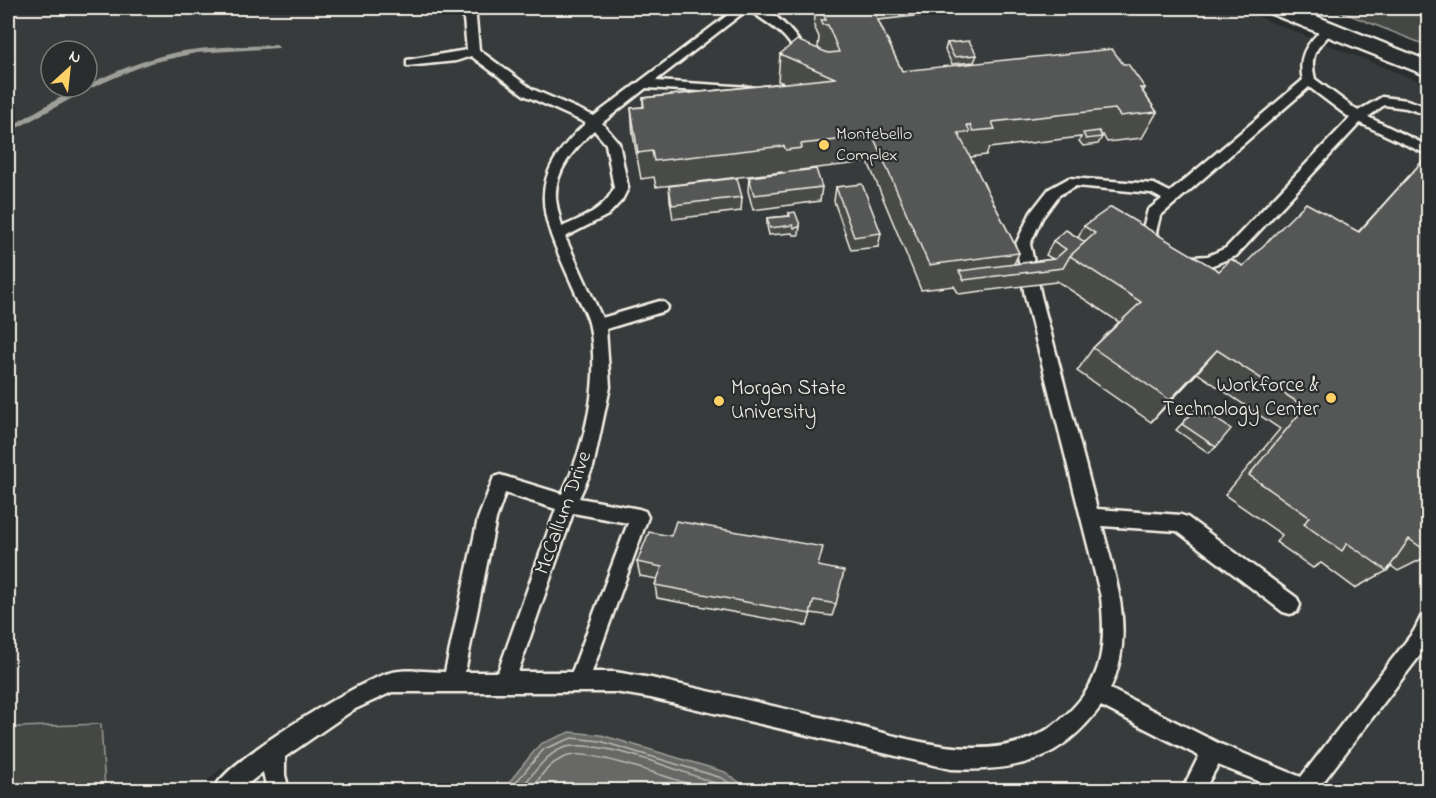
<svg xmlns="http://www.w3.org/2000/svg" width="1436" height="798" viewBox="0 0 1436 798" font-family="'Indie Flower',sans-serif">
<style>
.built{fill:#373a3a;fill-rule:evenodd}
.green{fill:#444645;stroke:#9c9c96;stroke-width:1.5}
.water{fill:#676866;stroke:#9f9f9a;stroke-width:1.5}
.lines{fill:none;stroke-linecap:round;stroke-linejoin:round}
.shore{stroke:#bcbab4;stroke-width:1.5}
.stream{fill:#9f9f9a;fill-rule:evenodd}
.lane-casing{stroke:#f4f1e8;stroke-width:5}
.secondary-casing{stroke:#f4f1e8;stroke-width:5}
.lane{fill:#2a2d2e;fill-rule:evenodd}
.secondary{fill:#2a2d2e;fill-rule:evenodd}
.wall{fill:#494b4a;stroke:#f4f1e8;stroke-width:1.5}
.shaded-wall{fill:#3c3d3c;stroke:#f4f1e8;stroke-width:1.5}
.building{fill:#555756;stroke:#f4f1e8;stroke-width:1.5}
.poi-dot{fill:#ffd166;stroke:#2a2d2e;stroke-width:2}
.labels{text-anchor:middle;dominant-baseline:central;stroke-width:4.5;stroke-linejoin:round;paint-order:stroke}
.far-poi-label{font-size:18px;fill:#f4f1e8;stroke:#2a2d2e;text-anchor:start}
.poi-label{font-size:21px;fill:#f4f1e8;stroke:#2a2d2e;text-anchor:end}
.street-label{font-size:21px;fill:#f4f1e8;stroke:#2a2d2e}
</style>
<rect width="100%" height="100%" fill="#2a2d2e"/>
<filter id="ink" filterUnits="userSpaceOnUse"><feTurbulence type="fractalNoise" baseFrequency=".0167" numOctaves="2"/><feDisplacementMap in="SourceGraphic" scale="12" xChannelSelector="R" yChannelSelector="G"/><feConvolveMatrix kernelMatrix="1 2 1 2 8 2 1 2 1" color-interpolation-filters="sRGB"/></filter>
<g filter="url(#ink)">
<!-- built -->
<path class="built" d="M8,8H1236L1428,85V790H238L222,768L197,790H8ZM51,51H87V87H51Z"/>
<!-- green -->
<path class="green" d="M1332,8H1428V46Z
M101,724L105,790H8V730L19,727Z"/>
<!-- water -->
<path class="water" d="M570,732L601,735L725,772L750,790H514L510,781L540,744Z"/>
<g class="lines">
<!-- shore -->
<path class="shore" d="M519,790L517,781L544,749L572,738L600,741L722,778L739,790
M526,790V782C537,769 547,754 563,748C596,736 683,773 718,784L727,790
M535,790C538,773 557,757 574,755C599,752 680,782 708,790"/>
<!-- stream -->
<path class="stream" d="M276,45L279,47L278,48L196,53L151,63L130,71L89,89L8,133V128C22,120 74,87 87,87V85C118,70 149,57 183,51C214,46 245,46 276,45Z"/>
<!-- lane casing -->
<g class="lane-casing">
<path id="lane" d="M463,8H475L479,50L532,89L594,116L737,8C744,8 754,6 761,8C776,12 808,45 806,61L800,65L796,64C795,61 795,57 795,54C789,33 763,21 748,9L655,81L750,87L754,88L756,91L754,94L646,88L602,123L619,143L628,188L622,200L608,215L565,237L602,318L660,301L665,303L668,307L665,311L606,329L610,387L593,467L579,498L639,509L645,511L648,517L592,672H615L651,678C712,692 773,706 833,720C909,738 1002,776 1067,714C1104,679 1106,644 1101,597L1025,296L1016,244L1031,212L1049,189L1069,178L1154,184L1170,192L1303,80C1297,55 1308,43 1325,26L1329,25L1335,28C1319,48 1308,51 1315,79L1358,111L1382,97L1407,100L1428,107V115L1406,108L1384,105L1368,117L1428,146V155L1360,123L1236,256L1210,266L1180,267L1175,266L1173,262L1175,258L1208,256L1226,248L1350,118L1309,87L1160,216L1156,232L1165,248L1163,252H1153L1142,232L1148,210L1162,199L1151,193L1076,186L1059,195L1042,218L1030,244L1041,296L1097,509L1181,515L1187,517L1297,598L1300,605L1297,612L1290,614L1283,612L1177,531L1102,526C1116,580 1136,635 1110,689L1220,744L1301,777L1414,631L1421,617L1428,615V645L1317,790H1281L1218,765L1204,790H1182L1199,756L1101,706C1060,761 1017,772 951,769L651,698L615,692H392L353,710L285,757V775L289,790H267L263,772L240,790H214C223,762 357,682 389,673C406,668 428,672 445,672L478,519L494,477L500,475L562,494C586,444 600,382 590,327C588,314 579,301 574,289C543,219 521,182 586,123L524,95L471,56L456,61L407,66V60L467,50ZM594,130L606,144L614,188C605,209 582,218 562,227C560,218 557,208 556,199C554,170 576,147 594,130ZM505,493L556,509L498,672H465L496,519ZM573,513L628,523L572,672H518Z"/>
</g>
<!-- secondary casing -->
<g class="secondary-casing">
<path id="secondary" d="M1266,8H1296L1428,61V76L1269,13Z"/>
</g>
<!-- lane -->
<use href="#lane" class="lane"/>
<!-- secondary -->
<use href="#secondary" class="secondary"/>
</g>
<!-- wall -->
<path class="wall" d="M816,8H926L924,15L878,20L902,71L1123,64L1145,88L1143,92L1157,112L1142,138L1107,142L1103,135H1101L1102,137L1098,144L1083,146L1079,141L1081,137L989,148L986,155L970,157L1019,253L1014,264L1053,259L1046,255L1053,241L1078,238L1084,226L1219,271L1243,266L1359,231L1428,155L1426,514L1428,516V556L1398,571L1391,566L1387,571L1355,588L1321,563L1313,568L1276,542L1282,535L1225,495L1280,429L1197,373L1151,422L1077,371L1093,348L1119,322L1057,281L1056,282L959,294L954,286L921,290L868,162L800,170L822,187L820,201L753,210L748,191L749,177L782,173V172L656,187L654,177L641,179L633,135L631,108L643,107V98L784,83L778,81L780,54L819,49L818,47L819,37L814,26Z
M947,43L977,55L974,62L952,64L945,50Z
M669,186L742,197L741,211L673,219L670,200Z
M836,187L881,233L878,247L851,250L834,201Z
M789,213L800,225L799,235H793L792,233L769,235L767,226V218L789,216Z
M1198,407L1216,447L1209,453L1176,430Z
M637,562L818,566L836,604L832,616L811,613L807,626L657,598L655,585L657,579L640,576Z"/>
<!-- shaded-wall -->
<path class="shaded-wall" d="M1217,350L1197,373L1151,422L1170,400Z"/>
<!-- building -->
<path class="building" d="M821,8H872L902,71L1112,49L1123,64H1128L1145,88H1140L1157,112L1120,116L1115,109L992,122L995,129L973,131L970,125H967L970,132L958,133L1019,253L929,265L873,136L801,144L802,148L786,150L784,146L654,161L652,151L638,153L631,108L644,107L643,98L835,78L780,54L797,40L828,53L839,52L828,25H823L821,20H826Z
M969,41L977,55L954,57L947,43Z
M1099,131L1102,137L1086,139L1083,133Z
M1428,155V510L1426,514L1428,516V552L1409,539L1387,571L1347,543L1342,551L1304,524L1309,517L1249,475L1305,407L1217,350L1170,400L1093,348L1141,302L1070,256L1095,233L1084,226L1111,207L1219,271L1231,259L1243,266L1306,203L1359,232Z
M816,169L822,187L754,195L749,177Z
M737,178L742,197L672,205L669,186Z
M862,184L881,233L854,237L836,187Z
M795,212L800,225V227L794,228L793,225L770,228L767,218L790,216L789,213Z
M1066,230L1085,242L1070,256L1063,268L964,280L959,271L1055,259L1066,249L1053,241Z
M1198,407L1231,429L1216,447L1182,424Z
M676,521L823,547L818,566L844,571L836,604L814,600L810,614L655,585L662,567L637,562L649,532L671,536Z"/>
</g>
<!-- markers -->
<g class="poi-dot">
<circle cx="824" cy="145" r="6"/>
<circle cx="1331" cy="398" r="6"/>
<circle cx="719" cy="401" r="6"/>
</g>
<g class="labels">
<!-- far-poi labels -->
<g class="far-poi-label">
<text x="836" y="135">Montebello<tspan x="836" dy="21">Complex</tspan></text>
</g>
<!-- poi labels -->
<g class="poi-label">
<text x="1319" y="386">Workforce &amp;<tspan x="1319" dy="24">Technology Center</tspan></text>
<text x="731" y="389" text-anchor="start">Morgan State<tspan x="731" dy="24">University</tspan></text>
</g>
<!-- street labels -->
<g class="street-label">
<text transform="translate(564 513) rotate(-70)">McCallum Drive</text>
</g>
</g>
<!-- margin -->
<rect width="1436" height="798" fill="none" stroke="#2a2d2e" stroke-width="30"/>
<rect x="15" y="15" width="1406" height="768" fill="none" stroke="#f4f1e8" stroke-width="2" filter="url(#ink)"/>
<!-- north arrow -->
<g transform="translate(69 69) rotate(27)"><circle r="28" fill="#2a2d2e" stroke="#7b7b78" stroke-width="1.5"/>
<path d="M0-4.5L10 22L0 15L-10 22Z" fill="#ffd166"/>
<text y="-9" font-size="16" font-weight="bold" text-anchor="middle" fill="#f4f1e8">N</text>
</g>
</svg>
